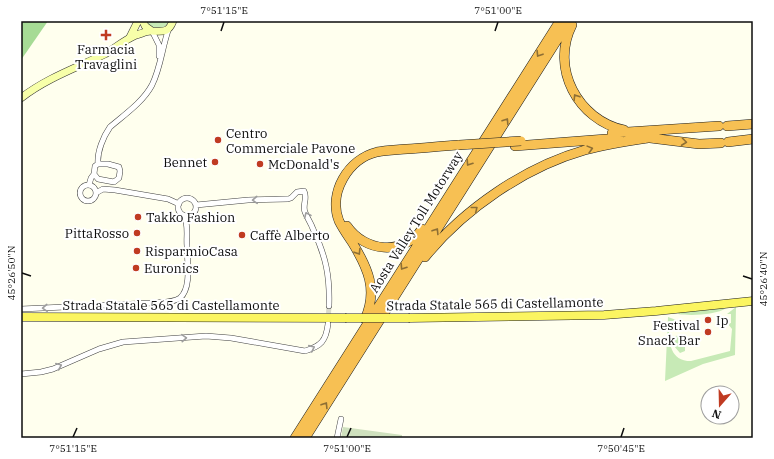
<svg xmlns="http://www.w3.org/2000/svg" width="774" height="459" viewBox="0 0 774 459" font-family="'IBM Plex Serif',serif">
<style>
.green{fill:#c7eab6}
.forest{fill:#a6db95}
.cemetery{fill:#cfe1be}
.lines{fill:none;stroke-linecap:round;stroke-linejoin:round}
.street-tunnel{stroke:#dbdbcc;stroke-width:5;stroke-dasharray:5 2.5;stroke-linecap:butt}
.street-casing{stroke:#404040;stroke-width:6}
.secondary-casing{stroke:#2f2f2f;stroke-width:8}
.primary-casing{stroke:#1e1e1e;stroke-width:9}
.highway-casing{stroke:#1e1e1e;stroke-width:10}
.street{stroke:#fff;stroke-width:5}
.secondary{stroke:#f7ffa9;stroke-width:7}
.primary{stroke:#fbf561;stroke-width:8}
.highway{stroke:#f7c053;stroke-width:9}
.primary-bridge-casing{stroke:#1e1e1e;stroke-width:9;stroke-linecap:butt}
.highway-bridge-casing{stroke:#1e1e1e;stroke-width:10;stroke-linecap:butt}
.primary-bridge{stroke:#fbf561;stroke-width:8}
.highway-bridge{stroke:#f7c053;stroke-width:9}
.oneway{stroke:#8e6f34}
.oneway2{stroke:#9e9e9e}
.ticks{fill:none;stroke:#0d0d0d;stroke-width:1.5}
.poi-dot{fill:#c03b22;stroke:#fff;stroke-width:1.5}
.labels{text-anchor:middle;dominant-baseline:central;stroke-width:4;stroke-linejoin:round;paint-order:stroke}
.poi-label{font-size:13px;fill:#0d0d0d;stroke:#fff;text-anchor:start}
.street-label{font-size:13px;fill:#0d0d0d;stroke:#fff}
.neatline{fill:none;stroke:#0d0d0d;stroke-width:1.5}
.ticks-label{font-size:10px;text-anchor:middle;fill:#0d0d0d}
</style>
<rect width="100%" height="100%" fill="#ffe"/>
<!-- green -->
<path class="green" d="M145,21H170C164,29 160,29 151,27Z
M736,307L735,355L703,364L665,381L668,317L679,321L669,322C669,339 668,361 691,361L730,351L732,329L728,324L731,323V314H727Z
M726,308C717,315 690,316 678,314L680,312Z
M685,335V351L680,353L674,346L673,338L675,336Z"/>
<!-- forest -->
<path class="forest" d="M21,21H48L21,60Z"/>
<!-- cemetery -->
<path class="cemetery" d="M343,427L402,435V438H341Z"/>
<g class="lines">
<!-- street-tunnel -->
<path class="street-tunnel" d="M328,321L329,306"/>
<!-- street casing -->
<g class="street-casing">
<path id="street" d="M152,31L159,45V56
M94,174L98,179L114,182L119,178L120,171L119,167L108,164H98
M80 193a8 8 0 1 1 16 0a8 8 0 1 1-16 0Z
M89,185L91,178L94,174L95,166L98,164C97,152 103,137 110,127C124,115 143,102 152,85C161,67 162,47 169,28
M96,193L103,189L115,190L168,199L179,204
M178 207a9 9 0 1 1 18 0a9 9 0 1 1-18 0Z
M196,205L248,200L288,199L291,198L297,192L304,191C308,198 302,205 305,212C307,218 311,223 313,229C326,257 330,276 329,306
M21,309L152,303C161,302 173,303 180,298C192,288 187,260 187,246C186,236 189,226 184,216
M21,374L41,372L53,369L99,349L123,342L206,336L231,338L305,351C321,346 326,341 328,324
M337,438L341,419"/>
</g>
<!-- secondary casing -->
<g class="secondary-casing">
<path id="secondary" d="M143,21L145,26L152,31
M130,37L138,21
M21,98C47,78 76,68 105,54C115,48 126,39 136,35C141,34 146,31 151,31C162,31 168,34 173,21"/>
</g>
<!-- primary casing -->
<g class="primary-casing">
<path id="primary" d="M21,317L345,318
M410,318L604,315L656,311L753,301"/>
</g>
<!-- highway casing -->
<g class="highway-casing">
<path id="highway" d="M572,25C550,68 578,120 624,130
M727,126L753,124
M612,133L719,126
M642,137L699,144L721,143
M728,142L753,139
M515,146L619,138
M347,226C365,252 403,256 422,229
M425,257C464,209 525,167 585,150C606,144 627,141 648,138
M365,319C378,290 368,268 352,242C348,236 343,229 339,221C328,193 348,159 377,152C387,150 397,150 407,149C424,148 442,146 459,145
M295,438L560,21
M305,438L569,21"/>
</g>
<!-- street -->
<use href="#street" class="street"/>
<!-- secondary -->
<use href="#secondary" class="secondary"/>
<!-- primary -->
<use href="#primary" class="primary"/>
<!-- highway -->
<use href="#highway" class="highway"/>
<!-- primary-bridge casing -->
<g class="primary-bridge-casing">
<path id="primary-bridge" d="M345,318H410"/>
</g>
<!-- highway-bridge casing -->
<g class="highway-bridge-casing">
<path id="highway-bridge" d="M459,145L521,141"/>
</g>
<!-- primary-bridge -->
<use href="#primary-bridge" class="primary-bridge"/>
<!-- highway-bridge -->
<use href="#highway-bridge" class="highway-bridge"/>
</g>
<!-- one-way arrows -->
<defs><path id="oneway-chevron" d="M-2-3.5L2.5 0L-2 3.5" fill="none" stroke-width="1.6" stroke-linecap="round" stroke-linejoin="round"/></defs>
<g class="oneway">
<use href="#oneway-chevron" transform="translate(539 54) rotate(122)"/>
<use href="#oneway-chevron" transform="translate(576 97) rotate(-122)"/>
<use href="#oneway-chevron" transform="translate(506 121) rotate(-57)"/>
<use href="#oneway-chevron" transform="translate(684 142) rotate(7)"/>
<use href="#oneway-chevron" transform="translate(590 149) rotate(-15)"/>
<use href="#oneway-chevron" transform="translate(469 163) rotate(123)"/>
<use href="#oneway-chevron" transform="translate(475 209) rotate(-39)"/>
<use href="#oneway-chevron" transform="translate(436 231) rotate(-58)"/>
<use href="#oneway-chevron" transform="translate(358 252) rotate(58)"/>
<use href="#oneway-chevron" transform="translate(403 267) rotate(123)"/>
<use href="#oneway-chevron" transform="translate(325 405) rotate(-58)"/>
</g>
<g class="oneway2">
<use href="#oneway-chevron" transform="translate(255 200) rotate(177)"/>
<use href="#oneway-chevron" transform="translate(307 215) rotate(-114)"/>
<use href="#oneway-chevron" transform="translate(45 308) rotate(177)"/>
<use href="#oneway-chevron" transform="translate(184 338) rotate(-4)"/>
<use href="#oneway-chevron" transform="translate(312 348) rotate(-24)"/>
<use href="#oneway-chevron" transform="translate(59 366) rotate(-23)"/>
</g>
<!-- ticks -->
<path class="ticks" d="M221,31L224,22M495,31L498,22M22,273L31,276M743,276L752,279M73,437L77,428M347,437L351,428M621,437L624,428"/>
<!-- markers -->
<g class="poi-dot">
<path d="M104 29h4v4h4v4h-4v4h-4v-4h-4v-4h4z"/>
<circle cx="218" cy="140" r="4"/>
<circle cx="215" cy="162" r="4"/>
<circle cx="260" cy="164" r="4"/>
<circle cx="138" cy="217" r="4"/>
<circle cx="137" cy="233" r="4"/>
<circle cx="242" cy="235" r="4"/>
<circle cx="137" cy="251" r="4"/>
<circle cx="136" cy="268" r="4"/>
<circle cx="708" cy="320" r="4"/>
<circle cx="708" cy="332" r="4"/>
</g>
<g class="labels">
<!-- poi labels -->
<g class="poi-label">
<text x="106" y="49" text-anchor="middle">Farmacia<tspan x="106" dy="15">Travaglini</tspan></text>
<text x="226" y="133">Centro<tspan x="226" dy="15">Commerciale Pavone</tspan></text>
<text x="207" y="162" text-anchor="end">Bennet</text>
<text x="268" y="164">McDonald's</text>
<text x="146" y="217">Takko Fashion</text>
<text x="129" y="233" text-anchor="end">PittaRosso</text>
<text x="250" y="235">Caffè Alberto</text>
<text x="145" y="251">RisparmioCasa</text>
<text x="144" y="268">Euronics</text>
<text x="716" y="320">Ip</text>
<text x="700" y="325" text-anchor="end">Festival<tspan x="700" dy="15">Snack Bar</tspan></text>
</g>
<!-- street labels -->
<g class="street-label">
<text transform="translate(416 222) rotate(-58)">Aosta Valley Toll Motorway</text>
<text transform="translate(495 304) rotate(-1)">Strada Statale 565 di Castellamonte</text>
<text x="171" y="305">Strada Statale 565 di Castellamonte</text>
</g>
</g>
<!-- border -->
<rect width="774" height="459" fill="none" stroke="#ffffff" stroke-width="44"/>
<!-- north arrow -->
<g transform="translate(720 405) rotate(200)"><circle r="19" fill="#ffffff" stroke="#9e9e9e"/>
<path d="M0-3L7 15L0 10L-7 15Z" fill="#c03b22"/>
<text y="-6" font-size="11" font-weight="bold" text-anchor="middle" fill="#0d0d0d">N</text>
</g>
<rect x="22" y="22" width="730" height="415" class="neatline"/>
<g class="ticks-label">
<text x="224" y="14">7°51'15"E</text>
<text x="498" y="14">7°51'00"E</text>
<text transform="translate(11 273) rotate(-90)" y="4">45°26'50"N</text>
<text transform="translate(763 279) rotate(-90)" y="4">45°26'40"N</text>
<text x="73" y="452">7°51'15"E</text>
<text x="347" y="452">7°51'00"E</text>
<text x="621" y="452">7°50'45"E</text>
</g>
</svg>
